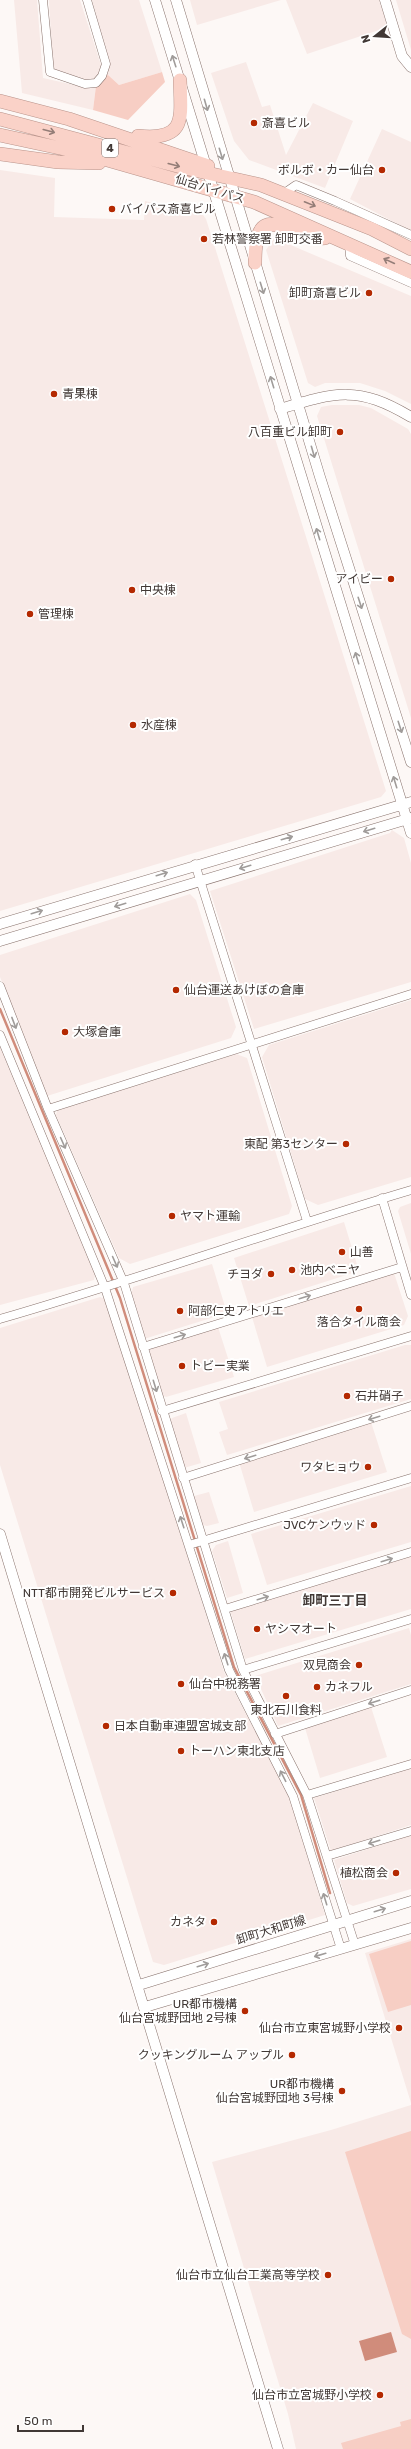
<svg xmlns="http://www.w3.org/2000/svg" width="411" height="2449" viewBox="0 0 411 2449" font-family="Rubik,'Noto Sans JP',sans-serif">
<style>
.built{fill:#f8eae7}
.green{fill:#f7cec4}
.water{fill:#d08c7b}
.lines{fill:none;stroke-linecap:round;stroke-linejoin:round}
.stream{stroke:#d08c7b;stroke-width:2.5}
.minor-casing{stroke:#88726c;stroke-width:9}
.tertiary-casing{stroke:#88726c;stroke-width:11}
.trunk-casing{stroke:#b9948b;stroke-width:14}
.minor{stroke:#fff;stroke-width:8}
.tertiary{stroke:#fff;stroke-width:10}
.trunk{stroke:#fad2c8;stroke-width:13}
.oneway{stroke:#a09c9a}
.oneway2{stroke:#947d77}
.poi-dot{fill:#b42901;stroke:#fff;stroke-width:1.5}
.labels{text-anchor:middle;dominant-baseline:central;stroke-width:4;stroke-linejoin:round;paint-order:stroke}
.shield{fill:#fff;stroke:#7a7472;stroke-width:1}
.shield-label{font-size:11px;font-weight:bold;fill:#413835}
.poi-label{font-size:12px;fill:#413835;stroke:#fff;text-anchor:start}
.street-label{font-size:12px;fill:#413835;stroke:#fff}
.neighbourhood-label{font-size:13px;font-weight:bold;fill:#413835;stroke:#fff}
</style>
<rect width="100%" height="100%" fill="#fdf8f6"/>
<!-- built -->
<path class="built" d="M14,0H37L43,78L88,88L96,86L93,110L22,93Z
M49,0H80L101,65L100,74L96,78L90,82L53,70Z
M92,0H139L162,72L119,85L107,74L110,64Z
M190,0H281L197,25Z
M286,0H379L388,27L307,54Z
M396,0H411V50Z
M246,62L262,107L270,105L286,155L313,103L353,121L325,188L249,160L234,141L211,73Z
M382,129L411,142V231L350,199Z
M0,170L55,178L54,217L144,220L145,201L203,215L206,219L386,791L381,797L0,911Z
M274,238L411,296V404L385,391L360,383H325L315,387L308,383L266,250Z
M332,405H359L371,408L408,429L411,434V718L317,416L321,407Z
M392,830L404,838L411,863V982L254,1029L210,891L390,833Z
M190,894L196,900L236,1027L231,1038L47,1096L0,977V955Z
M411,1000V1177L318,1205L305,1199L262,1057L269,1045Z
M0,1044L96,1270L94,1280L0,1305Z
M236,1054L247,1058L292,1206L289,1214L130,1264L119,1258L56,1115L57,1110Z
M411,1203V1254L398,1211L400,1207Z
M344,1222L359,1271L249,1306L234,1258Z
M212,1264L227,1313L144,1339L131,1295L133,1287Z
M394,1273L408,1316L404,1325L267,1367L252,1317Z
M100,1297L107,1300L224,1672L290,1798L325,1915L164,1965L153,1962L0,1465V1328Z
M218,1327L234,1377L166,1397L162,1395L147,1350Z
M405,1345H411V1399L227,1455L219,1432L228,1429L219,1402Z
M186,1413L201,1463L184,1468L170,1423L172,1418Z
M371,1422L387,1472L254,1512L239,1462Z
M411,1486V1542L267,1585L251,1534Z
M209,1492L219,1523L207,1526L203,1525L194,1496Z
M228,1541L243,1593L227,1598L212,1551L216,1545Z
M411,1554V1609L245,1659L230,1610Z
M409,1628L411,1635V1684L278,1726L255,1676Z
M371,1707L387,1757L320,1778L305,1728Z
M411,1768V1825L331,1851L314,1798Z
M411,1835V1889L353,1906L347,1903L334,1860Z
M411,1939V2103L365,1953Z
M411,2105V2449H296L288,2414L212,2162L331,2130Z"/>
<!-- green -->
<path class="green" d="M162,72L165,82L128,120L93,110L96,86L107,74L119,85Z
M411,1941V2005L388,2012L369,1954Z
M411,2131V2339L402,2334L345,2152Z
M411,2419V2449H343L341,2443L401,2426L400,2422Z"/>
<!-- water -->
<path class="water" d="M391,2332L397,2352L365,2361L359,2341Z"/>
<g class="lines">
<!-- stream -->
<path class="stream" d="M0,1009L120,1298L234,1667L301,1795L330,1893"/>
<!-- minor casing -->
<g class="minor-casing">
<path id="minor" d="M43,0L50,72L85,84L96,83L102,76L106,64L87,0
M283,194L296,185L335,201L411,235
M349,243L350,256L411,283
M195,864L307,1221
M0,986L48,1109L124,1283L243,1670L307,1795L355,1945
M0,1035L105,1288L229,1670L293,1796L341,1949
M48,1109L411,994
M382,1198L411,1295
M0,1319C138,1279 273,1231 411,1190
M143,1347L402,1267
M162,1411L411,1336
M183,1478L411,1406
M189,1545L411,1478
M225,1609L411,1552
M243,1670L411,1619
M275,1734L411,1690
M307,1795L411,1764
M327,1856L411,1831"/>
</g>
<!-- tertiary casing -->
<g class="tertiary-casing">
<path id="tertiary" d="M155,0L411,833
M176,0L320,477L411,762
M385,0L402,56L411,67
M280,409C336,392 358,385 411,417
M0,924L411,802
M0,941L411,818
M0,1534L278,2449
M139,1985L411,1901
M145,2007L411,1928"/>
</g>
<!-- trunk casing -->
<g class="trunk-casing">
<path id="trunk" d="M0,101L69,119L208,166
M0,119L185,168L261,185L372,229L411,249
M0,135L83,153L254,202L411,272
M138,136C187,141 181,118 180,80
M0,154L58,162L99,163
M255,263C255,192 290,241 325,238"/>
</g>
<!-- minor -->
<use href="#minor" class="minor"/>
<!-- tertiary -->
<use href="#tertiary" class="tertiary"/>
<!-- trunk -->
<use href="#trunk" class="trunk"/>
</g>
<!-- one-way arrows -->
<defs><path id="oneway-shaft" d="M-6 0H5M1.5-3L5.5 0L1.5 3" fill="none" stroke-width="1.6" stroke-linecap="round" stroke-linejoin="round"/></defs>
<g class="oneway">
<use href="#oneway-shaft" transform="translate(174 61) rotate(-108)"/>
<use href="#oneway-shaft" transform="translate(206 105) rotate(74)"/>
<use href="#oneway-shaft" transform="translate(221 154) rotate(73)"/>
<use href="#oneway-shaft" transform="translate(262 288) rotate(73)"/>
<use href="#oneway-shaft" transform="translate(272 382) rotate(-107)"/>
<use href="#oneway-shaft" transform="translate(313 452) rotate(74)"/>
<use href="#oneway-shaft" transform="translate(318 534) rotate(-107)"/>
<use href="#oneway-shaft" transform="translate(360 603) rotate(72)"/>
<use href="#oneway-shaft" transform="translate(357 658) rotate(-107)"/>
<use href="#oneway-shaft" transform="translate(400 727) rotate(72)"/>
<use href="#oneway-shaft" transform="translate(395 782) rotate(-107)"/>
<use href="#oneway-shaft" transform="translate(369 830) rotate(163)"/>
<use href="#oneway-shaft" transform="translate(287 838) rotate(-16)"/>
<use href="#oneway-shaft" transform="translate(245 867) rotate(163)"/>
<use href="#oneway-shaft" transform="translate(162 874) rotate(-17)"/>
<use href="#oneway-shaft" transform="translate(120 905) rotate(163)"/>
<use href="#oneway-shaft" transform="translate(37 912) rotate(-17)"/>
<use href="#oneway-shaft" transform="translate(14 1023) rotate(69)"/>
<use href="#oneway-shaft" transform="translate(63 1143) rotate(66)"/>
<use href="#oneway-shaft" transform="translate(115 1262) rotate(66)"/>
<use href="#oneway-shaft" transform="translate(305 1297) rotate(-17)"/>
<use href="#oneway-shaft" transform="translate(180 1336) rotate(-17)"/>
<use href="#oneway-shaft" transform="translate(155 1386) rotate(73)"/>
<use href="#oneway-shaft" transform="translate(374 1418) rotate(163)"/>
<use href="#oneway-shaft" transform="translate(250 1457) rotate(163)"/>
<use href="#oneway-shaft" transform="translate(182 1522) rotate(-108)"/>
<use href="#oneway-shaft" transform="translate(387 1560) rotate(-17)"/>
<use href="#oneway-shaft" transform="translate(263 1598) rotate(-17)"/>
<use href="#oneway-shaft" transform="translate(226 1659) rotate(-108)"/>
<use href="#oneway-shaft" transform="translate(374 1702) rotate(162)"/>
<use href="#oneway-shaft" transform="translate(283 1776) rotate(-117)"/>
<use href="#oneway-shaft" transform="translate(374 1842) rotate(163)"/>
<use href="#oneway-shaft" transform="translate(325 1899) rotate(-107)"/>
<use href="#oneway-shaft" transform="translate(380 1910) rotate(-17)"/>
<use href="#oneway-shaft" transform="translate(320 1955) rotate(164)"/>
<use href="#oneway-shaft" transform="translate(203 1965) rotate(-17)"/>
</g>
<g class="oneway2">
<use href="#oneway-shaft" transform="translate(49 131) rotate(15)"/>
<use href="#oneway-shaft" transform="translate(174 165) rotate(15)"/>
<use href="#oneway-shaft" transform="translate(310 204) rotate(22)"/>
<use href="#oneway-shaft" transform="translate(389 261) rotate(-155)"/>
</g>
<!-- markers -->
<g class="poi-dot">
<circle cx="254" cy="123" r="4"/>
<circle cx="382" cy="170" r="4"/>
<circle cx="112" cy="209" r="4"/>
<circle cx="204" cy="239" r="4"/>
<circle cx="369" cy="293" r="4"/>
<circle cx="54" cy="394" r="4"/>
<circle cx="340" cy="432" r="4"/>
<circle cx="391" cy="579" r="4"/>
<circle cx="132" cy="590" r="4"/>
<circle cx="30" cy="614" r="4"/>
<circle cx="133" cy="725" r="4"/>
<circle cx="176" cy="990" r="4"/>
<circle cx="65" cy="1032" r="4"/>
<circle cx="346" cy="1144" r="4"/>
<circle cx="172" cy="1216" r="4"/>
<circle cx="342" cy="1252" r="4"/>
<circle cx="292" cy="1270" r="4"/>
<circle cx="271" cy="1274" r="4"/>
<circle cx="359" cy="1309" r="4"/>
<circle cx="180" cy="1311" r="4"/>
<circle cx="182" cy="1366" r="4"/>
<circle cx="347" cy="1396" r="4"/>
<circle cx="368" cy="1467" r="4"/>
<circle cx="374" cy="1525" r="4"/>
<circle cx="173" cy="1593" r="4"/>
<circle cx="257" cy="1629" r="4"/>
<circle cx="359" cy="1665" r="4"/>
<circle cx="181" cy="1684" r="4"/>
<circle cx="317" cy="1687" r="4"/>
<circle cx="286" cy="1696" r="4"/>
<circle cx="106" cy="1726" r="4"/>
<circle cx="181" cy="1751" r="4"/>
<circle cx="396" cy="1873" r="4"/>
<circle cx="214" cy="1922" r="4"/>
<circle cx="245" cy="2011" r="4"/>
<circle cx="399" cy="2028" r="4"/>
<circle cx="292" cy="2055" r="4"/>
<circle cx="342" cy="2091" r="4"/>
<circle cx="328" cy="2275" r="4"/>
<circle cx="380" cy="2395" r="4"/>
</g>
<g class="labels">
<!-- shield labels -->
<rect class="shield" x="102" y="139" width="16" height="18" rx="3"/>
<g class="shield-label">
<text x="110" y="148">4</text>
</g>
<!-- poi labels -->
<g class="poi-label">
<text x="262" y="123">斎喜ビル</text>
<text x="374" y="170" text-anchor="end">ボルボ・カー仙台</text>
<text x="120" y="209">バイパス斎喜ビル</text>
<text x="212" y="239">若林警察署 卸町交番</text>
<text x="361" y="293" text-anchor="end">卸町斎喜ビル</text>
<text x="62" y="394">青果棟</text>
<text x="332" y="432" text-anchor="end">八百重ビル卸町</text>
<text x="383" y="579" text-anchor="end">アイビー</text>
<text x="140" y="590">中央棟</text>
<text x="38" y="614">管理棟</text>
<text x="141" y="725">水産棟</text>
<text x="184" y="990">仙台運送あけぼの倉庫</text>
<text x="73" y="1032">大塚倉庫</text>
<text x="338" y="1144" text-anchor="end">東配 第3センター</text>
<text x="180" y="1216">ヤマト運輸</text>
<text x="350" y="1252">山善</text>
<text x="300" y="1270">池内ベニヤ</text>
<text x="263" y="1274" text-anchor="end">チヨダ</text>
<text x="188" y="1311">阿部仁史アトリエ</text>
<text x="359" y="1322" text-anchor="middle">落合タイル商会</text>
<text x="190" y="1366">トビー実業</text>
<text x="355" y="1396">石井硝子</text>
<text x="360" y="1467" text-anchor="end">ワタヒョウ</text>
<text x="366" y="1525" text-anchor="end">JVCケンウッド</text>
<text x="165" y="1593" text-anchor="end">NTT都市開発ビルサービス</text>
<text x="265" y="1629">ヤシマオート</text>
<text x="351" y="1665" text-anchor="end">双見商会</text>
<text x="189" y="1684">仙台中税務署</text>
<text x="325" y="1687">カネフル</text>
<text x="286" y="1710" text-anchor="middle">東北石川食料</text>
<text x="114" y="1726">日本自動車連盟宮城支部</text>
<text x="189" y="1751">トーハン東北支店</text>
<text x="388" y="1873" text-anchor="end">植松商会</text>
<text x="206" y="1922" text-anchor="end">カネタ</text>
<text x="237" y="2004" text-anchor="end">UR都市機構<tspan x="237" dy="14">仙台宮城野団地 2号棟</tspan></text>
<text x="391" y="2028" text-anchor="end">仙台市立東宮城野小学校</text>
<text x="284" y="2055" text-anchor="end">クッキングルーム アップル</text>
<text x="334" y="2084" text-anchor="end">UR都市機構<tspan x="334" dy="14">仙台宮城野団地 3号棟</tspan></text>
<text x="320" y="2275" text-anchor="end">仙台市立仙台工業高等学校</text>
<text x="372" y="2395" text-anchor="end">仙台市立宮城野小学校</text>
</g>
<!-- street labels -->
<g class="street-label">
<text transform="translate(210 189) rotate(17)">仙台バイパス</text>
<text transform="translate(271 1930) rotate(-17)">卸町大和町線</text>
</g>
<!-- neighbourhood labels -->
<g class="neighbourhood-label">
<text x="335" y="1600">卸町三丁目</text>
</g>
</g>
<!-- north arrow -->
<g transform="translate(375 36) rotate(253)" stroke="#ffffff" stroke-width="3" paint-order="stroke">
<path d="M0-3L7 15L0 10L-7 15Z" fill="#413835"/>
<text y="-6" font-size="11" font-weight="bold" text-anchor="middle" fill="#413835">N</text>
</g>
<!-- scale -->
<path d="M18 2425v6h65v-6" fill="none" stroke="#413835" stroke-width="2"/>
<text x="24" y="2425" font-size="12" fill="#413835" stroke="#ffffff" stroke-width="3" paint-order="stroke">50 m</text>
</svg>
